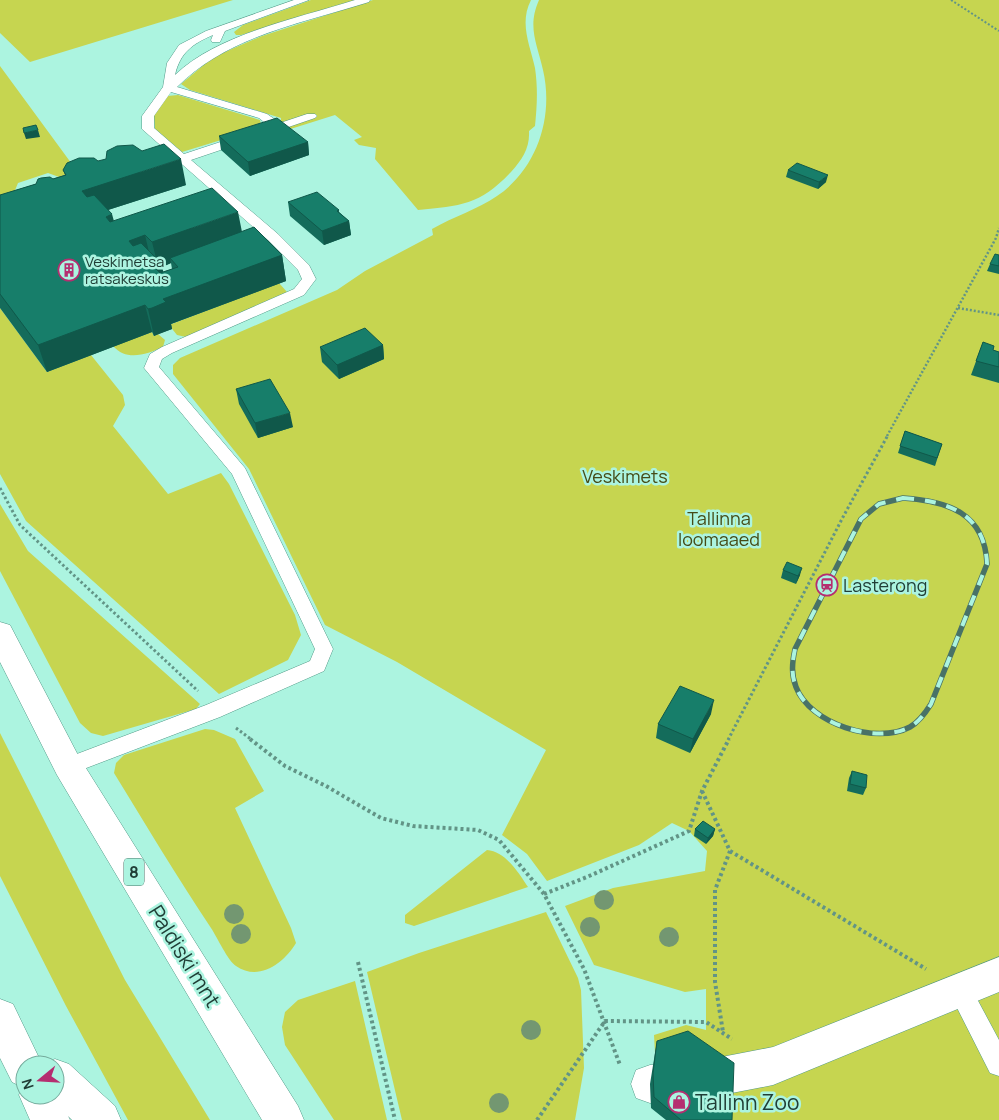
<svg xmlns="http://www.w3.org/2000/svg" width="999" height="1120" viewBox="0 0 999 1120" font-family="Manrope,sans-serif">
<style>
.green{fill:#c6d550}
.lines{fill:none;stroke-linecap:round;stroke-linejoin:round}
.lane-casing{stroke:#539a88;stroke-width:1}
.street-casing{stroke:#539a88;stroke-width:1}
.primary-casing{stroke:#539a88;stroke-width:1}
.path-far3{stroke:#629486;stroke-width:2;stroke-dasharray:2 2;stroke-linecap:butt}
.path-far2{stroke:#629486;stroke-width:2.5;stroke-dasharray:2 2;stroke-linecap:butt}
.path-far1{stroke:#629486;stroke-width:3;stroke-dasharray:2.5 2.5;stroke-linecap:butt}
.path{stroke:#629486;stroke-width:4;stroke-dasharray:3 3;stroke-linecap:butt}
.lane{fill:#fff;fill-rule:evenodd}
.street{fill:#fff;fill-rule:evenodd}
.primary{fill:#fff;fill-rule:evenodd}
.rail-casing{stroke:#487267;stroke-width:5.5}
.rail{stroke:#acf4e0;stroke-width:4;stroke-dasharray:11;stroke-linecap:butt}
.tree{fill:#739771}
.wall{fill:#146c5b;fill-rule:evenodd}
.shaded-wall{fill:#10584a}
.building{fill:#177e6a;stroke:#10584a}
.labels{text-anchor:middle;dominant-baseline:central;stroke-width:5;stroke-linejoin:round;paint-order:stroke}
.far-poi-label{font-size:15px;fill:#203e36;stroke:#acf4e0;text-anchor:start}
.shield{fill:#acf4e0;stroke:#4a7569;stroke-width:1}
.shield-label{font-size:16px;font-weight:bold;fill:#203e36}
.park-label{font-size:18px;fill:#454b16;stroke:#acf4e0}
.poi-label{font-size:18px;fill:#203e36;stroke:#acf4e0;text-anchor:start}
.near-street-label{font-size:21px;fill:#203e36;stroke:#acf4e0}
.near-poi-label{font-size:21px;fill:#203e36;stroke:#acf4e0;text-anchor:start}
</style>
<rect width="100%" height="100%" fill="#acf4e0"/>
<!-- green -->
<path class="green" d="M0,0H233L30,62L0,33Z
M311,0H357L241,35H236L234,32L243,25Z
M373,0H531C519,23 530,45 535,68C538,88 537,107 535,126L529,131C530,148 522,160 511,172C480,205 461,206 418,210L375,159L376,148L359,145L354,140L362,137L335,115L281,132L279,131L281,118L190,90L181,84L212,58L234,48L262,36Z
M539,0H999V1120H724L655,1053L654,1035L686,1025L706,1030V989L685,992L594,965L565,906L613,888L705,871L707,851L689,831L672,823L639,845L547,881L527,854L502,835L546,750L397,662L325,625L249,469L173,374V365L180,358L337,290L365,271L433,235L432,229C453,217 478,209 497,196C537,169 554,117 543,70C537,43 527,27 539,0Z
M0,66L77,171L59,177L48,173L18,183L13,195L0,209Z
M178,95L260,120L261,125L254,130L182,152L155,129L154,115L167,96Z
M279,283L287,292L186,337L177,335L169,325Z
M0,308L47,372L91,355L123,395L125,405L113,426L168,494L221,473L229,484L295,615L301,635L288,660L219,694L26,521L0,474Z
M152,332L154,336L158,334L165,340L163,347C147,354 127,362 113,346Z
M0,504L28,551L200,704L196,709L103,736L91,733L80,723L0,571Z
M205,729L214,730L235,739L264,791L235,808L291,928L296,943C284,963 259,982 236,966C228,961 217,937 211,928C177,877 146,825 114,773L116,763L124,755Z
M0,733L125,980L210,1120H128L66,1006L0,876Z
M487,850C505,851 519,873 528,887L414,926L405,923V915Z
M546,912L578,978L581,990L584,1068L575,1120H402L367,972L419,953Z
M355,981L387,1120H334L285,1045L282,1027L285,1012L298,1000Z"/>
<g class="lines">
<!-- lane casing -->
<g class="lane-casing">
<path id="lane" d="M294,0H309L225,31L220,42H212L211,40L213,35C192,44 180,53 175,75C217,34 299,18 355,0H370L369,2C303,23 227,36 177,87L267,114L280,123L307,114H315L317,116L315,118L191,160L278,234L309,265L316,279L304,295L172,353L162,359L159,367L245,468L333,649L324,671L220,717L68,775L61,772L58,766L61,760L206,705L310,661L315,649L232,474L144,368L150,354L162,347L294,289L302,279L298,270L268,240L142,129V116L163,87L167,63L179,45L206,31ZM171,92L259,118L269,126L184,154L154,128V116Z
M960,979L968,982L999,1040V1076L990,1073L948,990L952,982Z"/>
</g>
<!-- street casing -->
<g class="street-casing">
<path id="street" d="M999,957V992L773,1085L706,1098L650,1103L636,1098L631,1084L636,1070L650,1065L706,1060L773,1047Z"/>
</g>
<!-- primary casing -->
<g class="primary-casing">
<path id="primary" d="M0,622L10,625L79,757L298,1106L304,1120H262L57,775L0,662Z
M0,999L13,1004L42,1064L55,1059L69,1064L115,1106L121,1120H72L68,1116L70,1120H30L19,1095L22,1087L12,1082L0,1058ZM25,1065H55V1095H25Z"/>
</g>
<!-- path-far3 -->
<path class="path-far3" d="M951,0L999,31"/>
<!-- path-far2 -->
<path class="path-far2" d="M958,308L999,315
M887,436L996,238L999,228"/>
<!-- path-far1 -->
<path class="path-far1" d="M0,488L20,525L198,691
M236,728L252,740
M728,740L843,517L888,435"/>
<!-- path -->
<path class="path" d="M250,739L285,766L326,786L381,818L413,826L478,830L499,840L544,894L584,969L620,1065
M702,791L730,851L715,890V982L723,1032
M730,851L926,969
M544,894L587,877L689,831L702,791L729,739
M358,962L395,1120
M537,1120L605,1021L706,1022L732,1039"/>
<!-- lane -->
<use href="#lane" class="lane"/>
<!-- street -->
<use href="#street" class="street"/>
<!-- primary -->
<use href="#primary" class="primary"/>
<!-- rail casing -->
<g class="rail-casing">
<path id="rail" d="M903,498C948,501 985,513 987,564L931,704C926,712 919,722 910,727C876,745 810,724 796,687C791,674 792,663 795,649L861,519L879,504Z"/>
</g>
<!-- rail -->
<use href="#rail" class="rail"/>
</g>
<!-- trees -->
<g class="tree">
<circle cx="604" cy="900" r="10"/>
<circle cx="234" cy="914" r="10"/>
<circle cx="590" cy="927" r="10"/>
<circle cx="241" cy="934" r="10"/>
<circle cx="669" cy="937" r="10"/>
<circle cx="531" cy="1030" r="10"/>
<circle cx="499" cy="1103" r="10"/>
</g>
<!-- wall -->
<path class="wall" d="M219,136L308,142L309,155L250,176L221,150Z
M98,161L186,185L108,210L113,221L242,232L282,255L286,281L171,324L172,329L158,334L154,336L152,332L47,372L0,308V195L65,175L63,170ZM171,263L172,269L163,272L162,267Z
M788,170L826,182L818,189L786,177Z
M288,202L339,210V212L349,221L351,235L324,245L290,216Z
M999,255V274L987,271L990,264Z
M983,342L993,350L999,352V383L971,375Z
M383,345L384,359L339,379L322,362L320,347Z
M236,389L293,427L258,438L239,404Z
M905,431L942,444L935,466L898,453Z
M783,570L800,575L796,584L781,578Z
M711,714L690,753L656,738L658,724Z
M852,771L866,788L863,795L847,791L849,778Z
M695,829H715L713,836L706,844L694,836Z
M657,1041L732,1120H666L651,1108L650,1084L655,1053Z"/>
<!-- shaded-wall -->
<path class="shaded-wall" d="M38,130L40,137L26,139L24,133Z
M308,142L309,155L250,176L248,162Z
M181,159L186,185L89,216L82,191Z
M828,175L826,182L818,189L819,182Z
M238,212L243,237L170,258L171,263L162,267L168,290L154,267L158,266L152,242Z
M112,214L119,240L106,217Z
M349,221L351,235L324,245L322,231Z
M145,235L151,261L135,266L129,241Z
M282,255L286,281L171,324L172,329L154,336L148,309L163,299Z
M145,305L152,332L47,372L38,345Z
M383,345L384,359L339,379L337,365Z
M290,413L293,427L258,438L255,423Z
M802,568L800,575L796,584L798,576Z
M714,700L711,714L690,753L693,739Z
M715,829L713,836L706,844L708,838Z"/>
<!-- building -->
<path class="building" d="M277,118L308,142L248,162L219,136Z
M36,125L38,130L24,133L23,128Z
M164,144L181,159L82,191L87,197L94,195L112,214L106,217L110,222L212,188L238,212L152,242L145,235L129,241L133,246L141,243L162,264L154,267L160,273L178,267L170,258L254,227L282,255L163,299L166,302L152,308L148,309L145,305L38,345L0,294V195L36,184L38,179L41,178L50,177L53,179L66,175L63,170L67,163L79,158H94L98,161L106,159L107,151L117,146L133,145L142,151Z
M797,163L828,175L819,182L788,170Z
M317,192L339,210L337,211L349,221L322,231L288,202Z
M995,254L999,255V266L990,264Z
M365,328L383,345L337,365L320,347Z
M983,342L994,346L993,350L999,352V367L976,361Z
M270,379L290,413L255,423L236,389Z
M905,431L942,444L937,458L900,446Z
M787,562L802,568L798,576L783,570Z
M680,686L714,700L693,739L658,724Z
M852,771L867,775L866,788L850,784Z
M703,821L715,829L708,838L695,829Z
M688,1031L734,1063L732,1120H681L654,1097L653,1073L657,1041Z"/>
<!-- icons -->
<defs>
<g id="building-ring" transform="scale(1.125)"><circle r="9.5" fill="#acf4e0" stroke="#b52e70" stroke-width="1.5"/><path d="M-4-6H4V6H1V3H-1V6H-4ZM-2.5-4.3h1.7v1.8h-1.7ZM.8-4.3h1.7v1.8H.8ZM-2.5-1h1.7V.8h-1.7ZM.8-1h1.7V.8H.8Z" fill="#b52e70"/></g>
<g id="station-ring" transform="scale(1.125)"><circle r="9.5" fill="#acf4e0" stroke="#b52e70" stroke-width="1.5"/><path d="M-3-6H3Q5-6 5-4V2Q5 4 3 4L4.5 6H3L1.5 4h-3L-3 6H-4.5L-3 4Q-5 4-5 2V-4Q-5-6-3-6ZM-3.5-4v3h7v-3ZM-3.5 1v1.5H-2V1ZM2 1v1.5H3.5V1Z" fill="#b52e70"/></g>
<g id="shop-ring" transform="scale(1.125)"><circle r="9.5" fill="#acf4e0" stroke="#b52e70" stroke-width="1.5"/><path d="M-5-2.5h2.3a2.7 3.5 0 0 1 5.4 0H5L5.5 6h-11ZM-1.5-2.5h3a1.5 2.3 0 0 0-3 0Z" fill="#b52e70"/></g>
</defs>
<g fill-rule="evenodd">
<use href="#building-ring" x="69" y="270"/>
<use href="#station-ring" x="827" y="585"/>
<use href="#shop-ring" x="679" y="1102"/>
</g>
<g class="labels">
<!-- far-poi labels -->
<g class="far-poi-label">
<text x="85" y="261">Veskimetsa<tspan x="85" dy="17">ratsakeskus</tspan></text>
</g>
<!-- shield labels -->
<rect class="shield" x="124" y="858.5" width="20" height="27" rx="4"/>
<g class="shield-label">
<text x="134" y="872">8</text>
</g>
<!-- park labels -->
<g class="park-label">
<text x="625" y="476">Veskimets</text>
<text x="719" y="518">Tallinna<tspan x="719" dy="21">loomaaed</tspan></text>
</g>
<!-- poi labels -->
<g class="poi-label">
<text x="843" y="585">Lasterong</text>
</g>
<!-- near-street labels -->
<g class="near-street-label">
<text transform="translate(185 956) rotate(58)">Paldiski mnt</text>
</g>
<!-- near-poi labels -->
<g class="near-poi-label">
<text x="695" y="1102">Tallinn Zoo</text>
</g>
</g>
<!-- north arrow -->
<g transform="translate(40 1080) rotate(252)"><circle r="24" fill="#acf4e0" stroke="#74ab9c"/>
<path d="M0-4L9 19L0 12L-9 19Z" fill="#b52e70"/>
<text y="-8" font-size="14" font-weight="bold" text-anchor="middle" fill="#203e36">N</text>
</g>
</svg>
